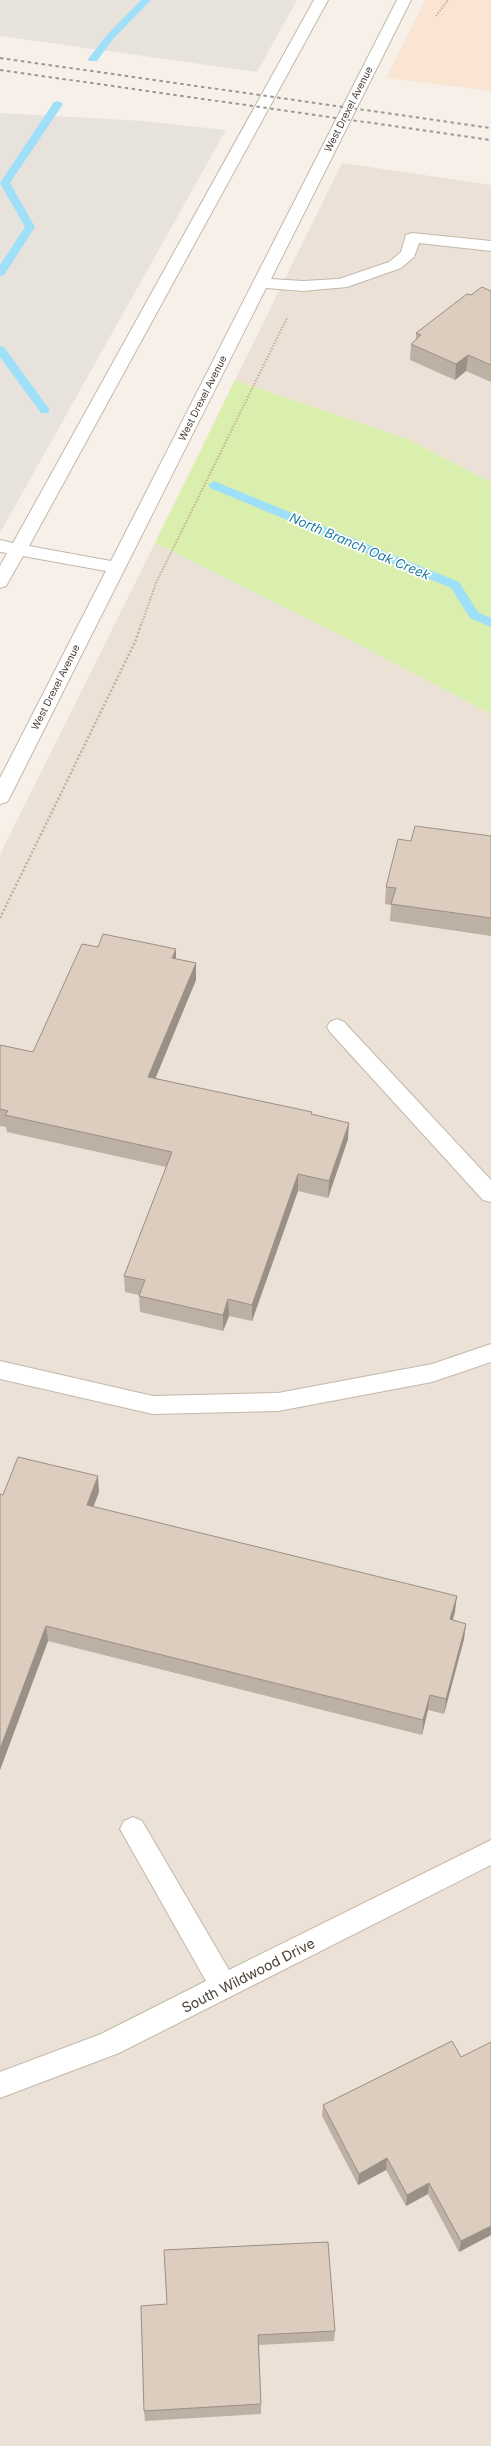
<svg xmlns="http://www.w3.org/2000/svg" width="491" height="2446" viewBox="0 0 491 2446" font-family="Inter,sans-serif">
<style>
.residential{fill:#ebe1d6}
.commercial{fill:#fae4d2}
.industrial{fill:#e8e2dd}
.green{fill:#daefad}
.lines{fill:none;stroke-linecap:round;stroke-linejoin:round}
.stream{fill:#9ee0f9;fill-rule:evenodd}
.minor-casing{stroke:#c3b7aa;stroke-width:2}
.path-far1{stroke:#c6b099;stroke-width:2;stroke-dasharray:1.5 1.5;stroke-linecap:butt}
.path{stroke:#c6b099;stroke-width:2.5;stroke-dasharray:2 2;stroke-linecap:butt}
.minor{fill:#fff;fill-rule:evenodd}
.rail{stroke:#989898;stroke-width:2;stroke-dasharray:3.5 3.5;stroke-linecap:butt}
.wall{fill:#bdb0a4}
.shaded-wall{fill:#9a9086}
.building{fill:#dccdbf;stroke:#9a9086}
.labels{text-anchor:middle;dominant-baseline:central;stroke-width:3.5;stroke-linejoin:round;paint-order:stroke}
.far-street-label{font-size:10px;fill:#4b4036;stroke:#fff}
.water-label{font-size:13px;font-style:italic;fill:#1e7ba1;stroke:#fff}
.near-street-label{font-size:14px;fill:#4b4036;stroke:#fff}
</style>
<rect width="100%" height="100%" fill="#f6f0e8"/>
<!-- residential -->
<path class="residential" d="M342,163L491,185V482L407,439L235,380Z
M155,543L350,640L491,714V2446H0V855Z"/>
<!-- commercial -->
<path class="commercial" d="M425,0H491V91L386,78Z"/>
<!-- industrial -->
<path class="industrial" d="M0,0H297L257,72L0,36Z
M0,113L144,121L226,130L0,533Z"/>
<!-- green -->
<path class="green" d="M235,380L407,439L491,482V714L350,640L155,543Z"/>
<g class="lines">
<!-- stream -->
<path class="stream" d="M141,0H151L113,39L97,61H89L88,59L107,35Z
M58,101L63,104L10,183L35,227L4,275L0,276V265L25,227L0,183L54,102Z
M0,346L4,347L49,409V413H41L0,357Z
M214,481L459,582L478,612L491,618V627L470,618L451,588L210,488L208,485Z"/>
<!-- minor casing -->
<g class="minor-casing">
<path id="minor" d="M314,0H328L29,546L111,561L397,0H411L271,279L303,281L339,279L389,262L401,252L406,235L412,233L491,241V251L419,243L414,257L401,268L347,287L303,291L266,288L10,797L7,802L0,804V778L106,571L23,556L6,586L0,588V566L7,553L0,552V540L13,543Z
M337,1019L344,1022L491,1180V1202L483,1200L330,1032L327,1027L330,1022Z
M491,1344V1362L432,1382L278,1411L153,1414L0,1379V1361L153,1396L278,1393L432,1364Z
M133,1817L142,1821L229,1970L491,1840V1865L119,2053L0,2098V2072L101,2034L206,1981L120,1829L124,1821Z"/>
</g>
<!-- path-far1 -->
<path class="path-far1" d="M436,16L448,0
M142,623L156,583L287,318"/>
<!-- path -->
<path class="path" d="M0,918L135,642L142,622"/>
<!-- minor -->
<use href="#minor" class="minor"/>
<!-- rail -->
<path class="rail" d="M0,58L491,128
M0,70L491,140"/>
</g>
<!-- wall -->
<path class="wall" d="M491,291V382L466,371L455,380L410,360L411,344L416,339V333L471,295Z
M491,836V936L390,921L391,905L385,904L386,887L411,841Z
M98,947L176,959L196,963V980L155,1078L312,1114L348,1139L328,1198L298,1191L252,1321L229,1316L223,1331L140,1312L139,1295L125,1292L124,1276L166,1167L7,1132L6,1127L0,1126V1045L33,1052Z
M99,1492L93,1507L455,1612L453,1620L466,1624L464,1639L444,1714L428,1710L422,1735L48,1641L0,1770V1494L3,1495Z
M452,2041L491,2235L459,2252L428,2194L406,2206L386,2170L358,2185L322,2116L323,2105Z
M141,2306L335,2331L334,2341L259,2345L261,2404V2414L145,2421L144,2411Z"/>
<!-- shaded-wall -->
<path class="shaded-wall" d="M468,355L466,371L455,380L456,364Z
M176,949V966L172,958Z
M196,963V980L149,1094L148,1077Z
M349,1123L348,1139L328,1198L329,1181Z
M298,1174V1191L252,1321V1305Z
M228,1299L229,1316L223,1331V1315Z
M98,1476L99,1492L88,1521L87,1505Z
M457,1596L455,1612L448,1634L450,1619Z
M466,1624L464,1639L444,1714L446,1699Z
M46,1626L48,1641L0,1770V1749Z
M430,1695L428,1710L422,1735L423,1720Z
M387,2158L386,2170L358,2185L359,2174Z
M429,2183L428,2194L406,2206L407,2195Z
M491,2226V2235L459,2252L461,2241Z"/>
<!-- building -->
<path class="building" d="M482,287L491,291V365L468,355L456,364L411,344L421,335L416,333L467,294L471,295Z
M415,826L491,836V918L391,904L396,888L386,887L398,839L411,841Z
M103,934L176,949L172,958L196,963L148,1077L312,1112L311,1114L349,1123L329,1181L298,1174L252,1305L228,1299L223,1315L139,1296L145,1280L124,1276L172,1152L5,1115L8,1111L0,1109V1045L33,1052L82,944L98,947Z
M18,1457L98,1476L87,1505L457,1596L450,1619L466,1624L446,1699L430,1695L423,1720L46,1626L0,1749V1494L3,1495Z
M452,2041L461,2057L491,2042V2226L461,2241L429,2183L407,2195L387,2158L359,2174L323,2105Z
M328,2242L335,2331L258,2335L261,2404L144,2411L141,2306L167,2304L164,2250Z"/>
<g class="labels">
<!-- far-street labels -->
<g class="far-street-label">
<text transform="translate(348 109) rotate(-63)">West Drexel Avenue</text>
<text transform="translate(202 398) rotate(-63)">West Drexel Avenue</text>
<text transform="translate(55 687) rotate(-63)">West Drexel Avenue</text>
</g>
<!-- water labels -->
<g class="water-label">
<text transform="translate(360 546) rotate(23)">North Branch Oak Creek</text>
</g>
<!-- near-street labels -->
<g class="near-street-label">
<text transform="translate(248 1975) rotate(-27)">South Wildwood Drive</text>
</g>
</g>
</svg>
